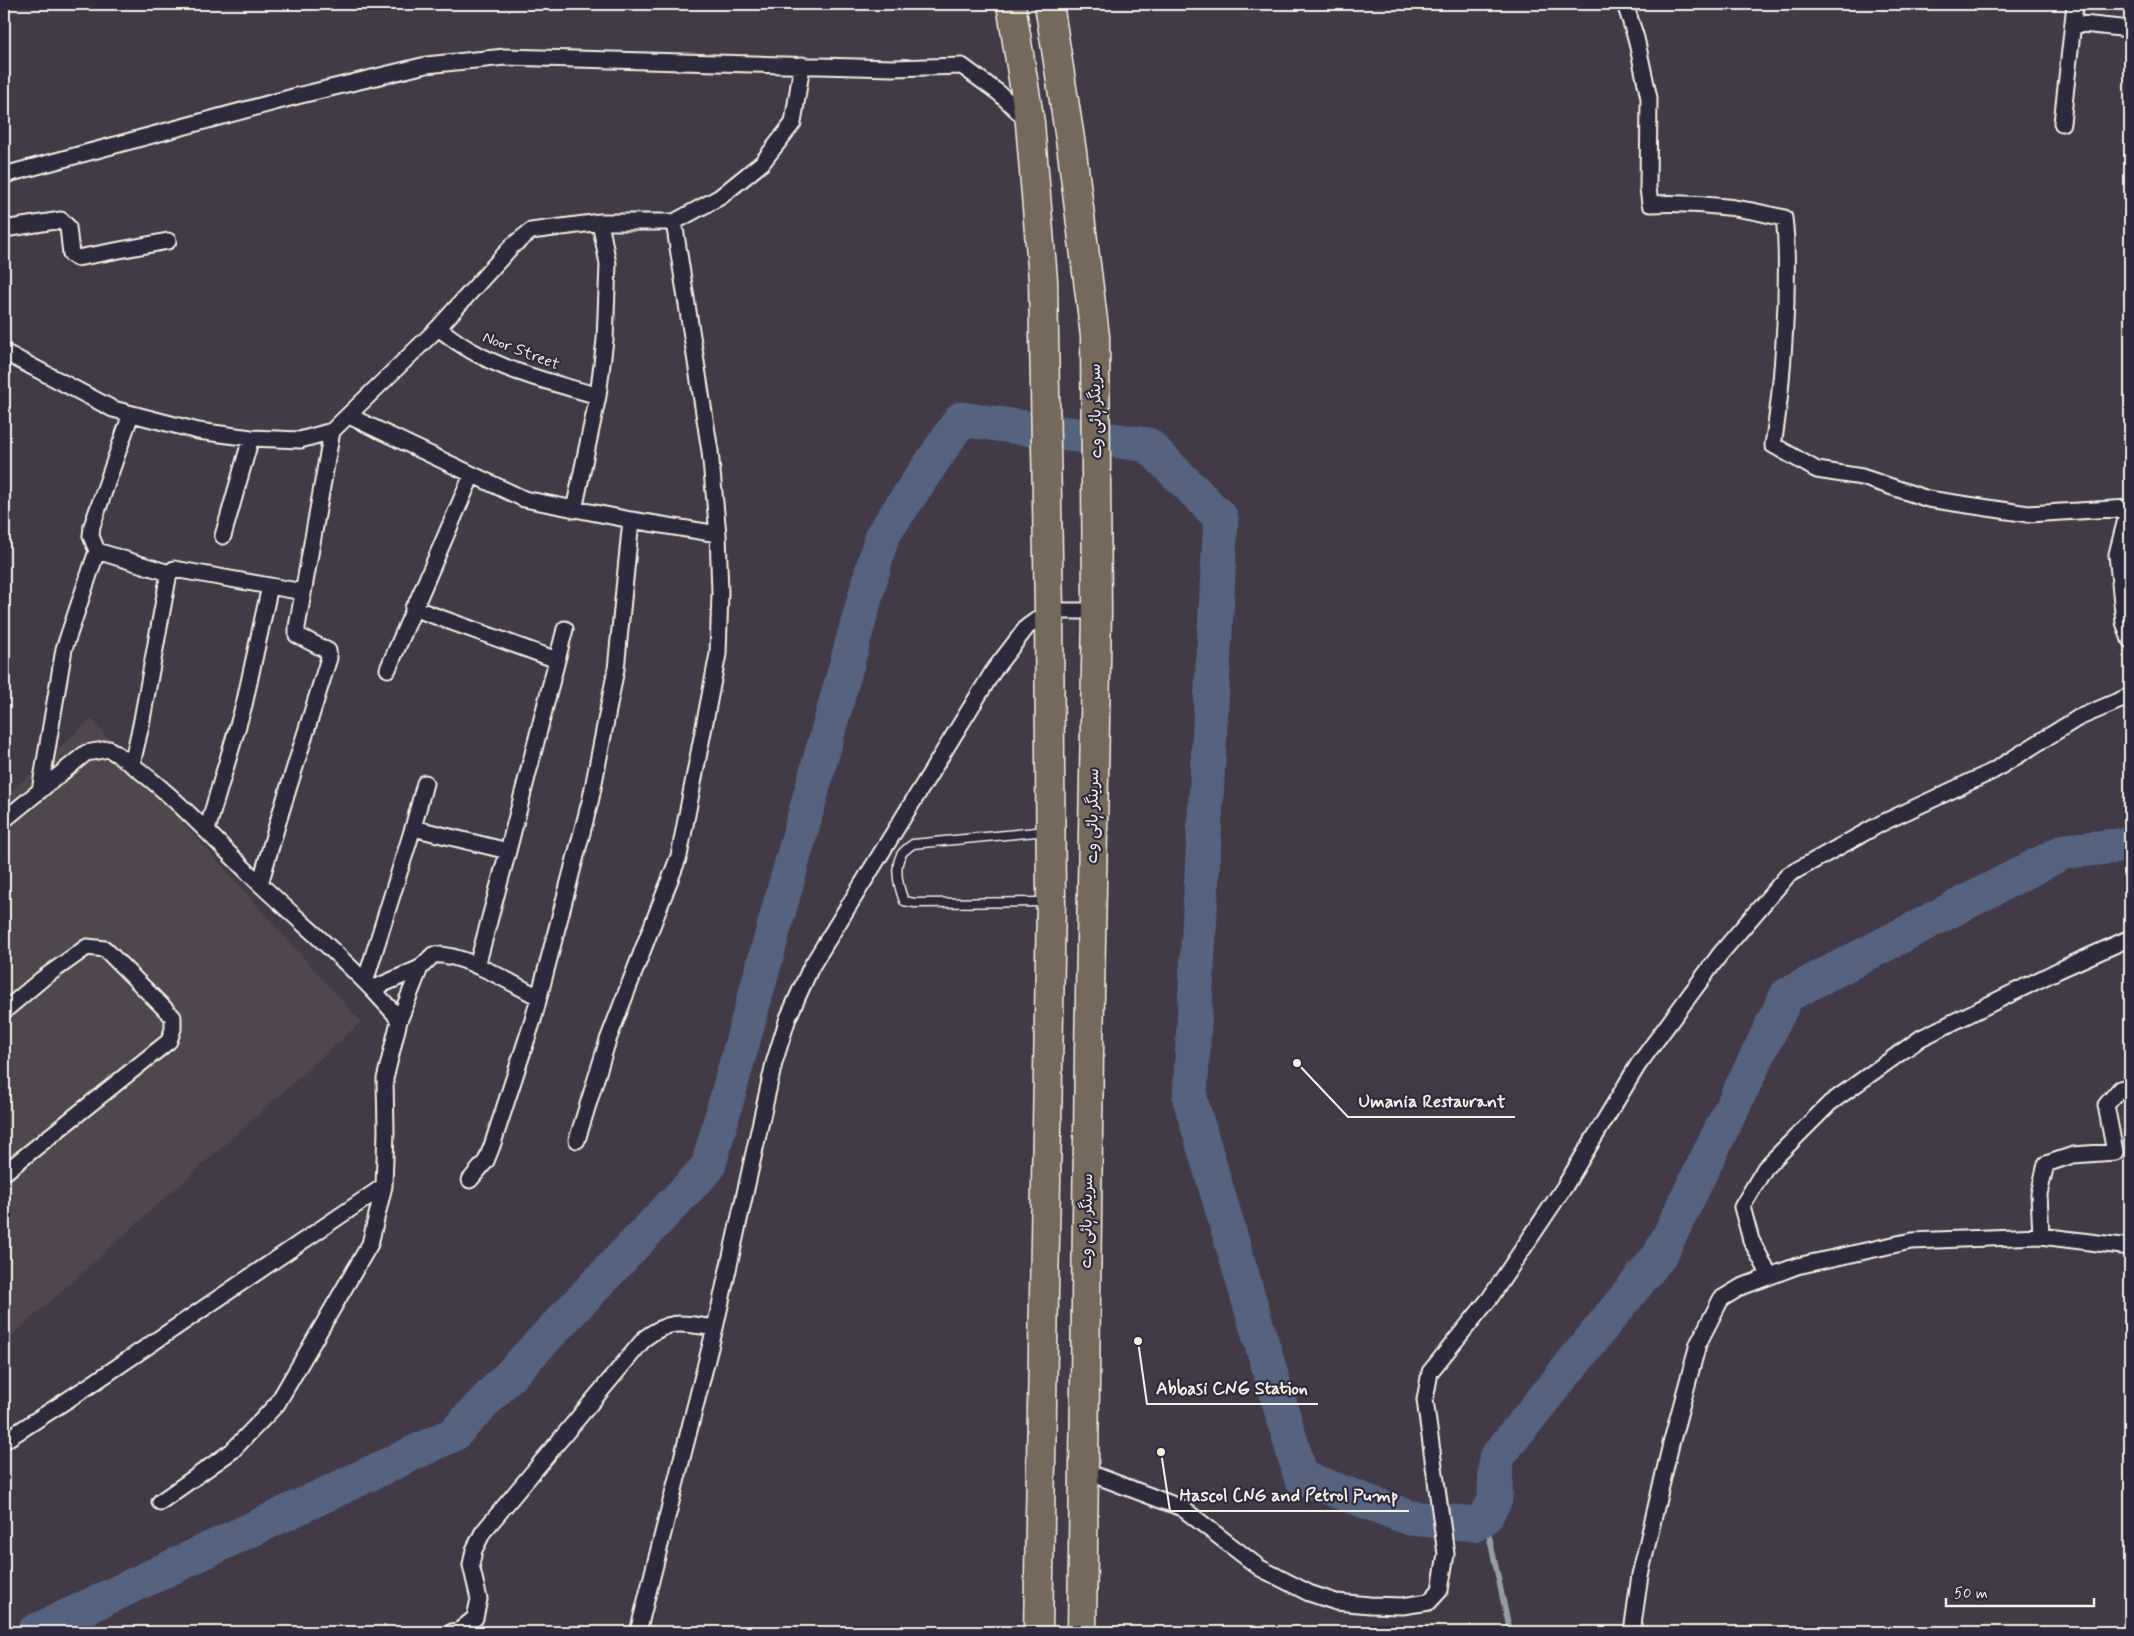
<svg xmlns="http://www.w3.org/2000/svg" width="2134" height="1636" viewBox="0 0 2134 1636" font-family="Mynerve,'Playpen Sans Arabic',sans-serif">
<style>
.built{fill:#50464e}
.lines{fill:none;stroke-linecap:round;stroke-linejoin:round}
.stream{stroke:#959ca8;stroke-width:5.5}
.river{stroke:#55637e;stroke-width:35}
.lane-casing{stroke:#f4f1e8;stroke-width:11}
.street-casing{stroke:#f4f1e8;stroke-width:19}
.highway-casing{stroke:#f4f1e8;stroke-width:31}
.lane{stroke:#2f2a3d;stroke-width:8}
.street{stroke:#2f2a3d;stroke-width:15}
.highway{stroke:#76695c;stroke-width:28}
.labels{text-anchor:middle;dominant-baseline:central;stroke-width:4.5;stroke-linejoin:round;paint-order:stroke}
.street-label{font-size:16px;fill:#f4f1e8;stroke:#2f2a3d}
.leader{fill:none;stroke:#f4f1e8;stroke-width:2}
.callout-dot{fill:#f4f1e8;stroke:#2f2a3d;stroke-width:2}
.callout-label{font-size:18px;text-anchor:middle;font-weight:bold;fill:#f4f1e8;stroke:#2f2a3d;stroke-width:4.5;stroke-linejoin:round;paint-order:stroke}
</style>
<rect width="100%" height="100%" fill="#423a47"/>
<filter id="ink" filterUnits="userSpaceOnUse"><feTurbulence type="fractalNoise" baseFrequency=".02" numOctaves="2"/><feDisplacementMap in="SourceGraphic" scale="10" xChannelSelector="R" yChannelSelector="G"/><feConvolveMatrix kernelMatrix="1 2 1 2 8 2 1 2 1" color-interpolation-filters="sRGB"/></filter>
<g filter="url(#ink)">
<!-- built -->
<path class="built" d="M91,719L361,1022L4,1343V798Z"/>
<g class="lines">
<!-- stream -->
<path class="stream" d="M1485,1517L1510,1632"/>
<!-- river -->
<path class="river" d="M34,1632L454,1434L708,1167L882,536L961,419L1148,445L1221,518L1190,1099L1301,1477L1410,1518L1475,1524L1485,1517L1495,1499L1496,1458L1660,1255L1787,995L2065,851L2130,845"/>
<!-- lane casing -->
<g class="lane-casing">
<path id="lane" d="M1046,902L915,903L904,901C899,888 894,868 901,855C903,851 909,847 913,844L1047,831"/>
</g>
<!-- street casing -->
<g class="street-casing">
<path id="street" d="M1625,4L1636,38L1649,98L1648,188L1650,204C1694,202 1741,207 1784,218C1788,246 1786,274 1786,303C1784,350 1781,398 1773,445L1817,470L1862,477L1928,499L2028,514L2129,508L2117,554L2124,622L2130,640
M2073,23L2130,29
M2062,123L2075,4
M4,175L297,96L426,65L505,57L892,68L962,66L999,93L1027,120
M4,229L61,220L68,227L71,254L77,258L168,241
M438,328C449,336 459,344 470,350C509,373 555,383 598,396
M4,352L113,409L198,431L251,438L300,440L332,431L438,328L512,246L531,231L600,222H674L720,197L762,163L793,123L802,65
M349,416L524,499L631,520L718,534
M574,510L598,396L605,340L608,264L600,222
M223,536L251,438
M97,551L169,573
M413,608L557,660
M388,669L472,475
M132,764L141,725L169,573L174,569L303,592
M40,791L64,649L97,551L91,536L92,526L131,414
M4,820L86,753L109,749C166,785 212,838 261,885C298,920 337,952 372,989L420,968L433,955C462,952 512,984 539,997
M413,828L508,851
M207,830L244,705L270,586
M260,884L280,815L329,658L328,651L297,635V627L332,431
M477,966L508,851L565,629
M365,982L413,828L425,783
M4,1011L42,979L87,947L105,949L173,1017V1029L169,1041L4,1173
M399,1021L420,968
M577,1140L608,1040L679,856L718,654L720,593L718,534L710,451L674,222
M470,1180L486,1161L492,1146L533,1020L591,798L616,669L631,520
M2041,1236L2039,1194L2046,1164L2073,1155L2115,1152L2106,1105L2120,1089L2130,1086
M1770,1276L1751,1240L1742,1207L1765,1168L1830,1103L1921,1038L2059,970L2130,938
M4,1441L92,1384L384,1186
M1084,1471L1182,1508L1260,1568L1309,1593L1336,1602L1370,1605L1402,1606L1429,1602L1440,1590L1446,1554L1425,1400L1430,1372L1490,1298L1565,1186L1638,1065L1721,953L1788,875L1882,823L1993,771L2078,718L2130,696
M160,1502L232,1451L277,1404L370,1244L384,1186L386,1132L385,1079L399,1021L394,1013L372,989
M452,1632L460,1630L475,1618L479,1599L471,1565L474,1550L483,1532L645,1338C672,1318 684,1324 715,1328
M638,1632L715,1328L774,1063L788,1018L811,967L994,670L1027,627L1049,611H1097
M1632,1632L1640,1575L1671,1444L1698,1344L1721,1299L1741,1287L1797,1266L1911,1241L2041,1236L2130,1247"/>
</g>
<!-- highway casing -->
<g class="highway-casing">
<path id="highway" d="M1011,4L1030,123L1043,280L1049,611L1051,902L1038,1632
M1049,4L1072,152L1095,336L1097,611L1089,1051L1082,1632"/>
</g>
<!-- lane -->
<use href="#lane" class="lane"/>
<!-- street -->
<use href="#street" class="street"/>
<!-- highway -->
<use href="#highway" class="highway"/>
</g>
</g>
<g class="labels">
<!-- street labels -->
<g class="street-label">
<text transform="translate(521 351) rotate(21)">Noor Street</text>
<text transform="translate(1096 411) rotate(-91)">سرینگر ہائی وے</text>
<text transform="translate(1093 816) rotate(-89)">سرینگر ہائی وے</text>
<text transform="translate(1087 1221) rotate(-89)">سرینگر ہائی وے</text>
</g>
</g>
<!-- callouts -->
<path class="leader" d="M1297 1063L1348 1117H1515M1138 1341L1147 1404H1318M1161 1452L1170 1511H1409"/>
<g class="callout-dot">
<circle cx="1297" cy="1063" r="5"/>
<circle cx="1138" cy="1341" r="5"/>
<circle cx="1161" cy="1452" r="5"/>
</g>
<g class="callout-label">
<text x="1432" y="1107">Umania Restaurant</text>
<text x="1232" y="1394">Abbasi CNG Station</text>
<text x="1289" y="1501">Hascol CNG and Petrol Pump</text>
</g>
<!-- margin -->
<rect width="2134" height="1636" fill="none" stroke="#2f2a3d" stroke-width="20"/>
<rect x="10" y="10" width="2114" height="1616" fill="none" stroke="#f4f1e8" stroke-width="2" filter="url(#ink)"/>
<!-- scale -->
<path d="M1946 1598v8h148v-8" fill="none" stroke="#f4f1e8" stroke-width="2.5"/>
<text x="1954" y="1598" font-size="15" fill="#f4f1e8" stroke="#2f2a3d" stroke-width="4" paint-order="stroke">50 m</text>
</svg>
